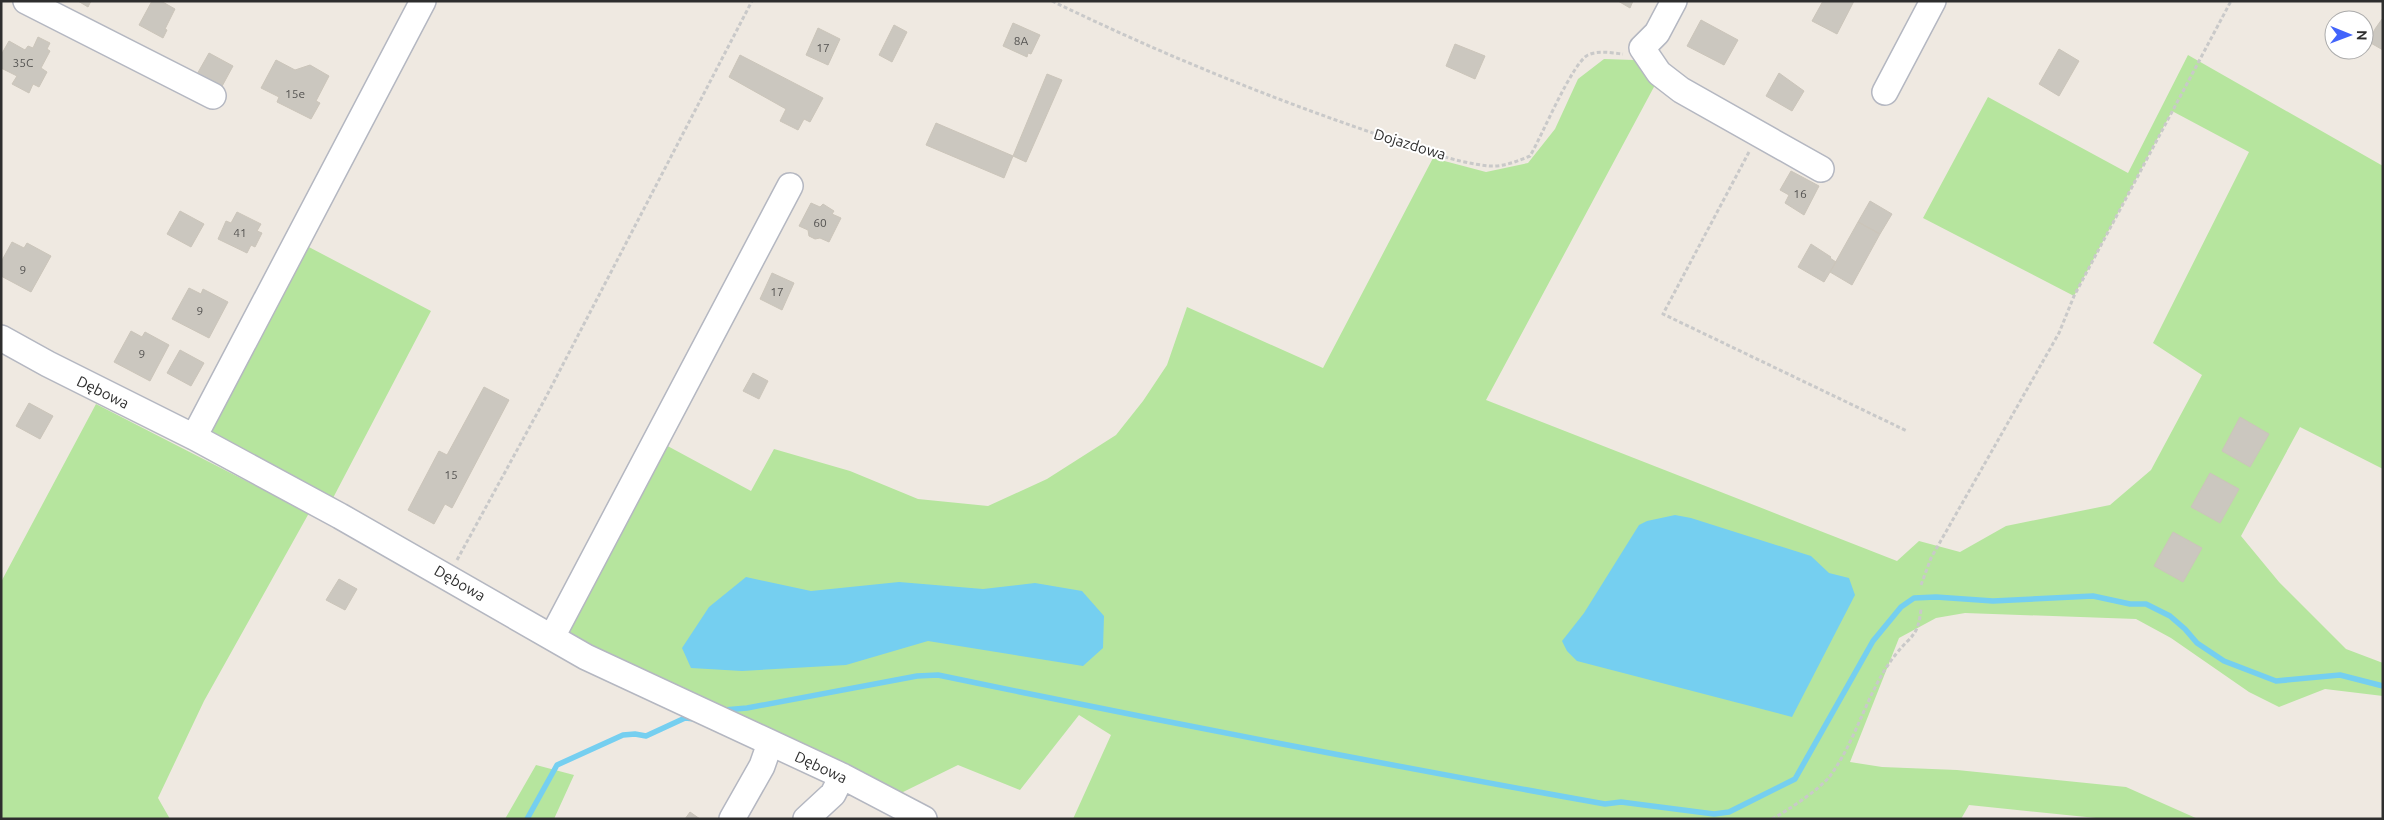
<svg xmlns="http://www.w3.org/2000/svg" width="2384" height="820" viewBox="0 0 2384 820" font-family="Ubuntu,sans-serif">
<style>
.green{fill:#b6e59e}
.water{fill:#75cff0}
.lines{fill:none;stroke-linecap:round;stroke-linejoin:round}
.stream{stroke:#75cff0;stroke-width:5.5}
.building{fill:#cbc7bf;stroke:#cbc5ba}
.minor-casing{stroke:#b4b7c1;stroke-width:28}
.path{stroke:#c9c9c9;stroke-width:3;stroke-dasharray:4 2.5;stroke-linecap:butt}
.minor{stroke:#fff;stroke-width:25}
.labels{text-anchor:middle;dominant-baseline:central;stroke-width:4;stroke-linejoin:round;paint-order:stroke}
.number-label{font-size:12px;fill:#555452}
.street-label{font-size:15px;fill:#2e2e2e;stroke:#fff}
</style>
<rect width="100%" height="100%" fill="#efe9e1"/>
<!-- green -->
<path class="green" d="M2188,55L2383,166V469L2300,427L2241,536L2279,582L2346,649L2383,663V696L2325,689L2279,707L2249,692L2171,638L2136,619L1965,613L1936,618L1899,638L1850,762L1882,767L1957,770L2126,787L2198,819H2106L1969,805L1961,819H1073L1111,735L1079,715L1020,790L958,765L899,794L566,636L662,443L751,491L774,449L850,471L918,499L988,506L1047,479L1116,435L1143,401L1167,365L1187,307L1323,368L1433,158L1486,172L1528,163L1555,129L1578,79L1604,59L1634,60L1655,85L1486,400L1897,561L1919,541L1960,552L2006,526L2110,505L2151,470L2202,375L2153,343L2249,152L2172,111L2074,296L1923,218L1988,97L2128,173Z
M305,245L431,311L333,498L208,434Z
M96,404L309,513L204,701L158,798L170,819H1V582Z
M536,765L574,775L554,819H505Z"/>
<!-- water -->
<path class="water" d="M1675,515L1691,518L1811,556L1829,573L1849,578L1855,595L1792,717L1577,661L1567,651L1562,641L1584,613L1639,525L1647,521Z
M746,577L811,591L899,582L983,589L1035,583L1082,591L1104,616L1103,648L1083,666L928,641L846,665L742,671L691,668L682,648L709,607Z"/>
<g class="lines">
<!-- stream -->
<path class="stream" d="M724,710L747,708L917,676L938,675C1159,721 1382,764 1605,804L1621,802L1714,814L1729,812L1795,779L1873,641L1901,607L1914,598L1936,597L1993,601L2093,596L2130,604H2146L2170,616L2185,629L2197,643L2224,661L2276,681L2340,675L2383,686
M527,819L557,765L623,735L635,734L646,736L685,718L695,719"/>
</g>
<!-- building -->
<path class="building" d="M78,1H91L88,7Z
M152,1H161L175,9L165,29L167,30L163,38L139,25Z
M1618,1H1633L1630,8Z
M1823,1H1854L1837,34L1812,21Z
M2382,19L2383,20V50L2369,42L2375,29Z
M1701,20L1738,40L1724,65L1687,46Z
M1013,23L1040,35L1031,54L1028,53L1027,57L1003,46Z
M894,25L907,32L892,62L879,55Z
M818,28L840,39L828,65L806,55Z
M38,37L50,43L47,49L50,51L41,68L47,72L39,87L33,84L29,93L12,84L17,76L1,68V55L9,41L25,50L28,46L33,48Z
M1455,44L1485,56L1475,79L1446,66Z
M2059,49L2079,61L2059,96L2039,84Z
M209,53L233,66L220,90L196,76Z
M740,55L823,98L810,122L804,119L798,130L780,121L786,109L729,77Z
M276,60L295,70L310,65L329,76L316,101L320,103L311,119L277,102L279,97L261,88Z
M1779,73L1804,91L1792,111L1766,96Z
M1047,74L1062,80L1026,162L1013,156Z
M936,123L1013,156L1004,178L926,145Z
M1791,171L1819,186L1804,215L1785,203L1789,195L1780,190Z
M1870,201L1892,214L1880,234L1858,222Z
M811,203L820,207L823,204L834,211L832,214L841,218L829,242L820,238L815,239L809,236L808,230L799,226Z
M180,211L204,224L191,247L167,234Z
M237,212L261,224L257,231L262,233L255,247L251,245L247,253L218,239L226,221L231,223Z
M1858,222L1880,234L1852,285L1830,272Z
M12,242L24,248L27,243L51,256L31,292L1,276V262Z
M1811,244L1831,257L1830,258L1836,262L1824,282L1798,267Z
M772,273L794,283L782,310L760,299Z
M189,288L201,294L203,289L228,302L209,338L172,319Z
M131,331L142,337L145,332L169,345L150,381L114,362Z
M180,350L204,363L191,386L167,373Z
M753,373L768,381L759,399L743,391Z
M484,387L509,400L452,508L445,504L434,524L408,510L439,451L447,455Z
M29,403L53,416L40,439L16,426Z
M2240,417L2269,434L2250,467L2222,451Z
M2210,473L2239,489L2220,523L2191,507Z
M2173,532L2202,548L2183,582L2154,566Z
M339,579L357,589L345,610L326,600Z
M690,812L700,819H685Z"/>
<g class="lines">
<!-- minor casing -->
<g class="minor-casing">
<path id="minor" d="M26,1L213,96
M1674,1L1657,33L1642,48L1659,73L1681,90L1821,169
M1885,92L1933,1
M1,338L48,364L194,437L340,516L586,657L842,776L924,819
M194,437L423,1
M552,637L790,186
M732,819L762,766L770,743
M806,819L833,794L842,776"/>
</g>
<!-- path -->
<path class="path" d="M1052,1C1155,51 1262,95 1370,132C1406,144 1453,163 1490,166C1503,167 1518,161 1530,156C1542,136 1572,63 1588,55C1599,50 1611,53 1623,54
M1749,152L1663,314L1907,431
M457,560L546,397L752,1
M1921,585L1931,558L2059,333L2074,296L2231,1
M1772,819C1787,811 1820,789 1830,776C1858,738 1867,690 1896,654C1912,634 1918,637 1921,609"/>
<!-- minor -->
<use href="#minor" class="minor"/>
</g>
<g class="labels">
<!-- number labels -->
<g class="number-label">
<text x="1021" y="40">8A</text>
<text x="823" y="47">17</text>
<text x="23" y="62">35C</text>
<text x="295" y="93">15e</text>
<text x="1800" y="193">16</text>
<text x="820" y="222">60</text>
<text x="240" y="232">41</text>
<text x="23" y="269">9</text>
<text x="777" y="291">17</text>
<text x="200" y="310">9</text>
<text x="142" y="353">9</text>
<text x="451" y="474">15</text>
</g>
<!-- street labels -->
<g class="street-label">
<text transform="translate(1410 144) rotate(17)">Dojazdowa</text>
<text transform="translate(103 392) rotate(26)">Dębowa</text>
<text transform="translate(460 583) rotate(30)">Dębowa</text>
<text transform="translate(821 767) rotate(25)">Dębowa</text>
</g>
</g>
<!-- border -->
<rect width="2384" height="820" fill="none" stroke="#2e2e2e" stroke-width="5"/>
<!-- north arrow -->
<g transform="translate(2349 35) rotate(91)"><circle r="24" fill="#ffffff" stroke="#ababab"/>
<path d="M0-4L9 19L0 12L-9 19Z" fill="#4264fb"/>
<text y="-8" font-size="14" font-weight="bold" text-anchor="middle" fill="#2e2e2e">N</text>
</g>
</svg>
